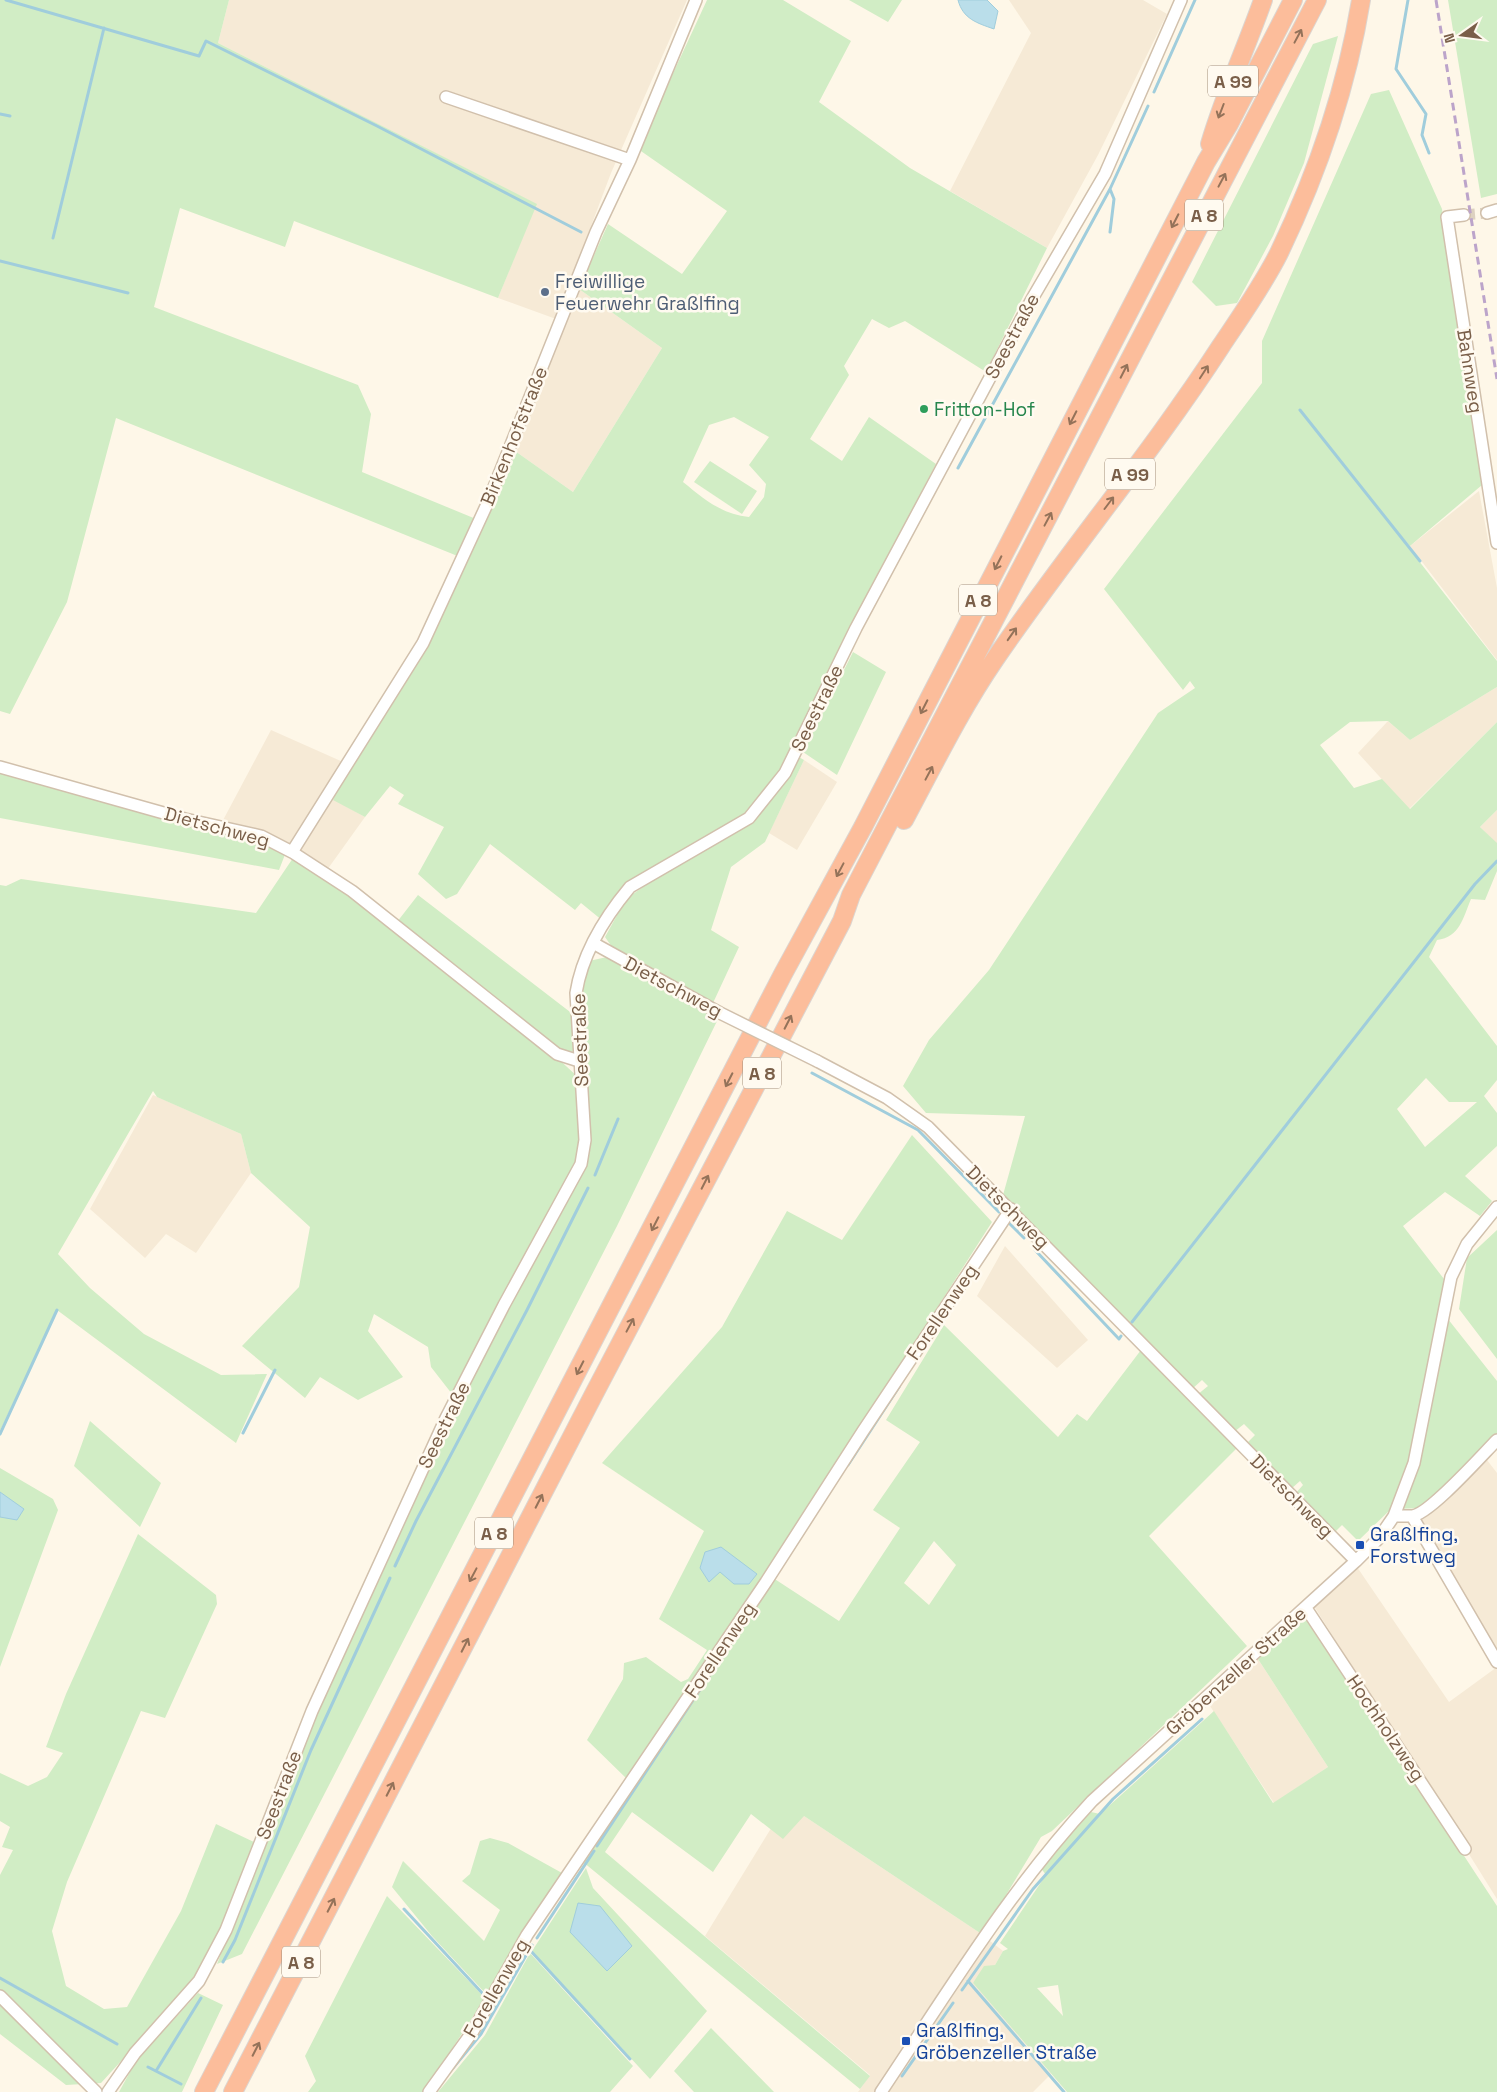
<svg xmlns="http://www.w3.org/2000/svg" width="1497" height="2092" viewBox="0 0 1497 2092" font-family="'Space Grotesk',sans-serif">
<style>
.residential{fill:#f6ead6}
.green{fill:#d1edc5;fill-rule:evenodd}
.water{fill:#badeea;stroke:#a0cddc}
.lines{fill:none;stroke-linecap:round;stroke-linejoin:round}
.stream{stroke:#a0cddc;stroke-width:3}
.minor-tunnel{stroke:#ddd1c0;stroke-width:11;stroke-dasharray:11 5.5;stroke-linecap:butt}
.minor-casing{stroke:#d1c0ac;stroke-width:14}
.highway-casing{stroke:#dcd5d0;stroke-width:20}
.minor{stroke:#fff;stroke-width:11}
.highway{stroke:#fcbd9b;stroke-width:18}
.rail{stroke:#bca4ca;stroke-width:3;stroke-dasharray:8 5;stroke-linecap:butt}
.minor-bridge-casing{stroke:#d1c0ac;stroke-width:14;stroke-linecap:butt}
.minor-bridge{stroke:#fff;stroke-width:11}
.oneway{stroke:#947259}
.service-dot{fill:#5c6f8a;stroke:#fffaf0;stroke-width:2}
.leisure-dot{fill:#2e9e5b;stroke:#fffaf0;stroke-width:2}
.transit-dot{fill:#1a4fb4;stroke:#fffaf0;stroke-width:2}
.labels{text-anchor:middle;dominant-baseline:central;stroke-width:5;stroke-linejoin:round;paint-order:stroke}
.shield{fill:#fffaf0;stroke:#a28e7b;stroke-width:1}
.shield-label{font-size:18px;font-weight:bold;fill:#7a5f49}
.service-label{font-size:19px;fill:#4e5e75;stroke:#fffaf0;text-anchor:start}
.street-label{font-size:19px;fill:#7a5f49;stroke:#fffaf0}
.leisure-label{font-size:19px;fill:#27864d;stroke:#fffaf0;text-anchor:start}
.transit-label{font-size:19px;fill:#164399;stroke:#fffaf0;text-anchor:start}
</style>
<rect width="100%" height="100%" fill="#fef7e8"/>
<!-- residential -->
<path class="residential" d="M229,0H687L611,173L556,319L498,298L536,204L218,43Z
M1009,0H1143L1167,14L1098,155L1047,248L950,191L1031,33Z
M579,289L662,348L573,492L515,451Z
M1479,491L1497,588V660L1410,546Z
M1497,687V722L1409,809L1358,753L1388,721L1410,740Z
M271,730L343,762L324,794L365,817L327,870L221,824Z
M804,760L837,782L797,850L769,833Z
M1497,810V844L1480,827Z
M153,1095L241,1134L251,1173L196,1253L166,1234L145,1258L90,1209Z
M1005,1246L1088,1340L1057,1368L977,1296Z
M1497,1436V1450L1487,1460L1497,1473V1655L1419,1516Z
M1357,1567L1449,1702L1497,1667V1899L1314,1606Z
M1258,1659L1328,1767L1274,1803L1210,1706Z
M786,1804L980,1933L1003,1951L995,1965L973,1983L1051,2074L1033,2092H858L870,2075L705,1936Z"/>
<!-- green -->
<path class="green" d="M0,0H229L218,43L537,204L498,298L294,221L285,247L180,208L154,307L358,385L371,414L362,472L476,519L460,557L116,418L67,602L10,714L0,711Z
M707,0H783L851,41L819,102L910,168L1047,248L986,372L905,321L889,328L872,319L844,366L849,375L810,439L842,461L869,417L936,464L828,671L790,752L804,760L765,842L731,867L711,930L739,947L713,1003L612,947L605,937L626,899L691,853L632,885L603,921L581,903L575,910L490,844L457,894L446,899L418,874L444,827L398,804L404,795L390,786L365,817L333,800L343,777L426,646L515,451L573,492L662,348L579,289L608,224L682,274L727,211L638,149ZM734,417L769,437L749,465L766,484L764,497L749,517C721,514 704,499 683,482L709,425Z
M849,0H902L888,22Z
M1448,0H1497V194L1481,198Z
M1338,36L1304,163L1273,236L1237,303L1216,306L1192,282L1313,44Z
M1389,90L1442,209L1482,485L1410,546L1383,515L1497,661V687L1410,740L1388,721L1350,722L1320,745L1354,788L1382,779L1410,809L1497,722V810L1480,827L1497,843V871L1485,900L1471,899C1463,918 1460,937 1437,940L1429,957L1497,1046V1080L1484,1096L1497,1113V1146L1465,1176L1492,1201L1480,1216L1445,1192L1403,1226L1444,1279L1440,1309L1497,1381V1433L1425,1508L1391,1509L1358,1541L1342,1525L1334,1533L1295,1494L1303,1485L1300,1481L1291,1489L1246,1444L1255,1435L1244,1424L1234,1432L1197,1395L1208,1386L1202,1380L1191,1390L1003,1195L1025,1116L926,1113L903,1086L929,1040L989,970L1158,713L1195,688L1190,681L1183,690L1104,589L1262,383V341L1371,94ZM1426,1078L1449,1102H1477L1425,1147L1397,1109Z
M710,461L757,491L742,514L694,482Z
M853,652L886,672L837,775L803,752Z
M0,770L251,838L286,852L279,870L0,818Z
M293,858L349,895L552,1053L580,1079L579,1163L452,1394L431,1367L428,1347L374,1314L368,1331L403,1377L358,1400L320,1377L305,1398L242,1346L299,1287L310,1227L251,1173L241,1134L157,1097L153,1091L58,1254L90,1288L144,1334L221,1375L267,1374L236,1443L57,1310L0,1431V885L6,886L21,879L256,913Z
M418,895L574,1015L577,1047L568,1055L558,1049L397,922Z
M607,957L684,998L700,1011L719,1017L617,1226L242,1954L217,1964L304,1740L444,1432L506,1309L586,1164L581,1051V974L589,961Z
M912,1135L992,1222L767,1574L839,1621L900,1528L873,1510L920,1442L886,1420L944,1325L1058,1437L1077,1414L1087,1421L1141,1350L1238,1447L1149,1536L1247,1646L1052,1831L1041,1837L1000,1905L980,1933L804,1816L783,1839L751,1814L713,1872L632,1812L605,1852L870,2076L860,2089L583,1862L628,1780L587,1740L623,1679L624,1663L646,1657L681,1682L688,1679L707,1650L659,1619L704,1531L602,1463L722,1327L787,1211L842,1240ZM934,1541L956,1565L929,1605L904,1583Z
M1497,1230V1359L1459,1309L1467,1258Z
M90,1421L161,1483L140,1527L74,1466Z
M0,1468L53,1499L58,1510L0,1667Z
M138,1534L216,1595L217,1604L165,1718L141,1711L67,1882L52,1931L66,1986L104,2009L127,2007L181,1911L216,1824L256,1843L223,1928L197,1978L101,2083L66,2085L0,2034V1875L13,1850L2,1847L10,1827L0,1821V1773L28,1786L47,1777L63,1753L46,1747L66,1694Z
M1304,1619L1309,1620L1497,1906V2092H1067L973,1983L984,1966L995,1965L1003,1951L1008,1949L1000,1943L1046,1875L1040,1867L1091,1812L1100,1814L1214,1711L1273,1803L1328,1767L1258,1659ZM1058,1985L1063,2016L1037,1988Z
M490,1838L508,1843L562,1873L487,1995L432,1936L392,1887L403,1861L484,1941L500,1910L462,1881L470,1874L480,1841Z
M586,1868L593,1888L707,2011L650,2079L532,1951Z
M387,1896L485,1998L424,2092H308L316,2081L305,2056Z
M530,1953L633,2066L610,2092H438L485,2035Z
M198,1993L223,2005L182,2092H119L136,2061Z
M711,2028L774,2092H694L674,2071Z"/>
<!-- water -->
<path class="water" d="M958,0H987L998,11L994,29C977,23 963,19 958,0Z
M0,1492L24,1509L17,1520L0,1517Z
M721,1547L757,1574L749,1584H734L720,1572L709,1582L700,1568L705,1552Z
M578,1903L600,1906L632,1946L607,1971L570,1932Z"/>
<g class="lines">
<!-- stream -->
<path class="stream" d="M6,0L199,56L206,41L377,126L581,232
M1408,0L1396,69L1426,114L1422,135L1429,153
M1154,92L1195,0
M0,114L10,116
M1110,232L1114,199L1110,189L1148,106
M53,238L104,28
M0,261L128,293
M1300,410L1420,561
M958,468L1110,189
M812,1073L918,1130L999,1212
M595,1175L618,1119
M1007,1221L1024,1238
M1035,1250L1119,1339L1121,1336
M1132,1322L1475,884L1497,861
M243,1433L275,1370
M0,1434L57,1310
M848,1465L899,1387
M395,1566L416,1521L527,1310L588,1188
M597,1846L711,1673
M404,1909L484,1995
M537,1938L594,1851
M529,1949L630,2059
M223,1962L235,1940L311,1750L390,1578
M0,1978L117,2044
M968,1981L1064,2092
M962,1990L1033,1889L1113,1799L1202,1719
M148,2067L181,2084
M453,2068L481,2034L532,1945
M156,2071L201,1998
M902,2076L953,2003"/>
<!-- minor-tunnel -->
<path class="minor-tunnel" d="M1464,215L1487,213"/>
<!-- minor casing -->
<g class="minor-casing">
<path id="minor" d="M446,97L630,160
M1487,213L1497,210
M1464,215L1447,217L1497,543
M0,767L185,819L261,836L292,852L352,891L557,1054L579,1061
M292,852L423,643L488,502L596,232L630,160L696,0
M593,943L718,1012
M817,1061L887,1098L928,1127L1356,1561
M1394,1516H1412L1497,1662
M1412,1516C1429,1515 1482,1455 1497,1440
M1306,1608L1465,1849
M0,1996L96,2092
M108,2092L135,2053L199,1981L226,1930L312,1711L446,1418L504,1305L581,1164L585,1140L576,993C582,955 605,917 630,887L749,818L785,773L856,628L978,400L1032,299L1105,174L1181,0
M429,2092L473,2031L527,1935L766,1582L863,1431L1011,1209
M881,2092C948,1992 1010,1889 1092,1801L1356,1561L1379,1538L1394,1516L1414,1463L1451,1277L1467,1244L1497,1207"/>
</g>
<!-- highway casing -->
<g class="highway-casing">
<path id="highway" d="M1210,144C1224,96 1246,48 1263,0
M904,820C933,766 960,710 995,659C1068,552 1151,454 1221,346C1241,316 1263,285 1279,253C1317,174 1347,86 1361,0
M204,2092L783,974L863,827L1206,162L1229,124L1293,0
M233,2092L594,1394L842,921L851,895L1317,0"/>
</g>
<!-- minor -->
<use href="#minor" class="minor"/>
<!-- highway -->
<use href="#highway" class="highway"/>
<!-- rail -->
<path class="rail" d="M1436,0L1497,379"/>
<!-- minor-bridge casing -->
<g class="minor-bridge-casing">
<path id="minor-bridge" d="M718,1012L817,1061"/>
</g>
<!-- minor-bridge -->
<use href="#minor-bridge" class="minor-bridge"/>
</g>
<!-- one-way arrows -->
<defs><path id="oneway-shaft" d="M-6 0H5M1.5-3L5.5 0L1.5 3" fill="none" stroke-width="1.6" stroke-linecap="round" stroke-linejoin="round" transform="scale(1.25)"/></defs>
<g class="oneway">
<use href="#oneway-shaft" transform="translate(1298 36) rotate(-62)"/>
<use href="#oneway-shaft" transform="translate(1221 111) rotate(111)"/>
<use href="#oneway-shaft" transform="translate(1222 180) rotate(-62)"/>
<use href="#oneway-shaft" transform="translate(1175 221) rotate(117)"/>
<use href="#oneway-shaft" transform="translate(1124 371) rotate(-63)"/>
<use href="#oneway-shaft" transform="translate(1204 372) rotate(-57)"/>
<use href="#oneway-shaft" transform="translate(1073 418) rotate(117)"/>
<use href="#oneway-shaft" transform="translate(1109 503) rotate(-53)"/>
<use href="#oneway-shaft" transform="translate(1048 519) rotate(-62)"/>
<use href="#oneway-shaft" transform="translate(998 563) rotate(117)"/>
<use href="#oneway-shaft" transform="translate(1012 634) rotate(-55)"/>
<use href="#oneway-shaft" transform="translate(924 707) rotate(117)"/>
<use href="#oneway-shaft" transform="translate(929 773) rotate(-62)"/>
<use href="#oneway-shaft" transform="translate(840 870) rotate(118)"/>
<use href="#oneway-shaft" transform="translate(788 1022) rotate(-63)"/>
<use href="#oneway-shaft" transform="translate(729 1080) rotate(117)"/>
<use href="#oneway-shaft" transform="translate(705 1182) rotate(-63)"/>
<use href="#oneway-shaft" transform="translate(655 1224) rotate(117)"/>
<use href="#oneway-shaft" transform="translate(630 1325) rotate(-62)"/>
<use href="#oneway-shaft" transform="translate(580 1368) rotate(117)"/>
<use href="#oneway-shaft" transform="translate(539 1501) rotate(-63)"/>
<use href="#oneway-shaft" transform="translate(473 1575) rotate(118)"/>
<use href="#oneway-shaft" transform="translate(465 1645) rotate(-63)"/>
<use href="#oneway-shaft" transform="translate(390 1789) rotate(-63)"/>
<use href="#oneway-shaft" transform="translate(331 1905) rotate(-63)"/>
<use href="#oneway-shaft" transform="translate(256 2049) rotate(-63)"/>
</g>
<!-- markers -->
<circle class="service-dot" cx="545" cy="292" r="5"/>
<circle class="leisure-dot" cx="924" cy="409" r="5"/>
<g class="transit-dot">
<rect x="1355" y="1540" width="10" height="10" rx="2.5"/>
<rect x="901" y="2036" width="10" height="10" rx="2.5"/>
</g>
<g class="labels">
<!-- shield labels -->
<g class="shield">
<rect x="1208" y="65.5" width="50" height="31" rx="4"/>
<rect x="1185" y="199.5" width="38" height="31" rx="4"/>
<rect x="1105" y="458.5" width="50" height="31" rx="4"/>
<rect x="959" y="584.5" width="38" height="31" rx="4"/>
<rect x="743" y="1057.5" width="38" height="31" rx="4"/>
<rect x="475" y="1517.5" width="38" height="31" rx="4"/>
<rect x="282" y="1946.5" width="38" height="31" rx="4"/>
</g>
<g class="shield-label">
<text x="1233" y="81">A 99</text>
<text x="1204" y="215">A 8</text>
<text x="1130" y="474">A 99</text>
<text x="978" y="600">A 8</text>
<text x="762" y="1073">A 8</text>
<text x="494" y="1533">A 8</text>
<text x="301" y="1962">A 8</text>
</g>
<!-- service labels -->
<g class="service-label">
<text x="555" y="281">Freiwillige<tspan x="555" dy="22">Feuerwehr Graßlfing</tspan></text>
</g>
<!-- street labels -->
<g class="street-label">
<text transform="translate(1012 336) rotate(-62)">Seestraße</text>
<text transform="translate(1470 371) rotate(81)">Bahnweg</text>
<text transform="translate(514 436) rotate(-68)">Birkenhofstraße</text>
<text transform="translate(817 708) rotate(-64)">Seestraße</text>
<text transform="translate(217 827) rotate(15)">Dietschweg</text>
<text transform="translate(673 987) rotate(28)">Dietschweg</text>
<text transform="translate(580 1040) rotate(-92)">Seestraße</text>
<text transform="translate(1008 1207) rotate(45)">Dietschweg</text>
<text transform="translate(942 1312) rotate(-56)">Forellenweg</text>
<text transform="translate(444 1425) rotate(-64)">Seestraße</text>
<text transform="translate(1292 1496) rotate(45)">Dietschweg</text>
<text transform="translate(720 1650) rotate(-56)">Forellenweg</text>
<text transform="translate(1236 1671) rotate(-42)">Gröbenzeller Straße</text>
<text transform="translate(1386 1728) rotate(56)">Hochholzweg</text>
<text transform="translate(279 1795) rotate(-69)">Seestraße</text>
<text transform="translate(496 1988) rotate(-60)">Forellenweg</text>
</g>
<!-- leisure labels -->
<g class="leisure-label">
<text x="934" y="409">Fritton-Hof</text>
</g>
<!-- transit labels -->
<g class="transit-label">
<text x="1370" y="1534">Graßlfing,<tspan x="1370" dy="22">Forstweg</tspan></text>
<text x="916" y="2030">Graßlfing,<tspan x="916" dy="22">Gröbenzeller Straße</tspan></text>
</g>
</g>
<!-- north arrow -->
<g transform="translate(1462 35) rotate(256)" stroke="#fffaf0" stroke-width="4" paint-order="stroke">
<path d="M0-4L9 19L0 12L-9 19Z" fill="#7a5f49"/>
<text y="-8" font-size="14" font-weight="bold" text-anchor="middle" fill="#7a5f49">N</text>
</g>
</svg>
